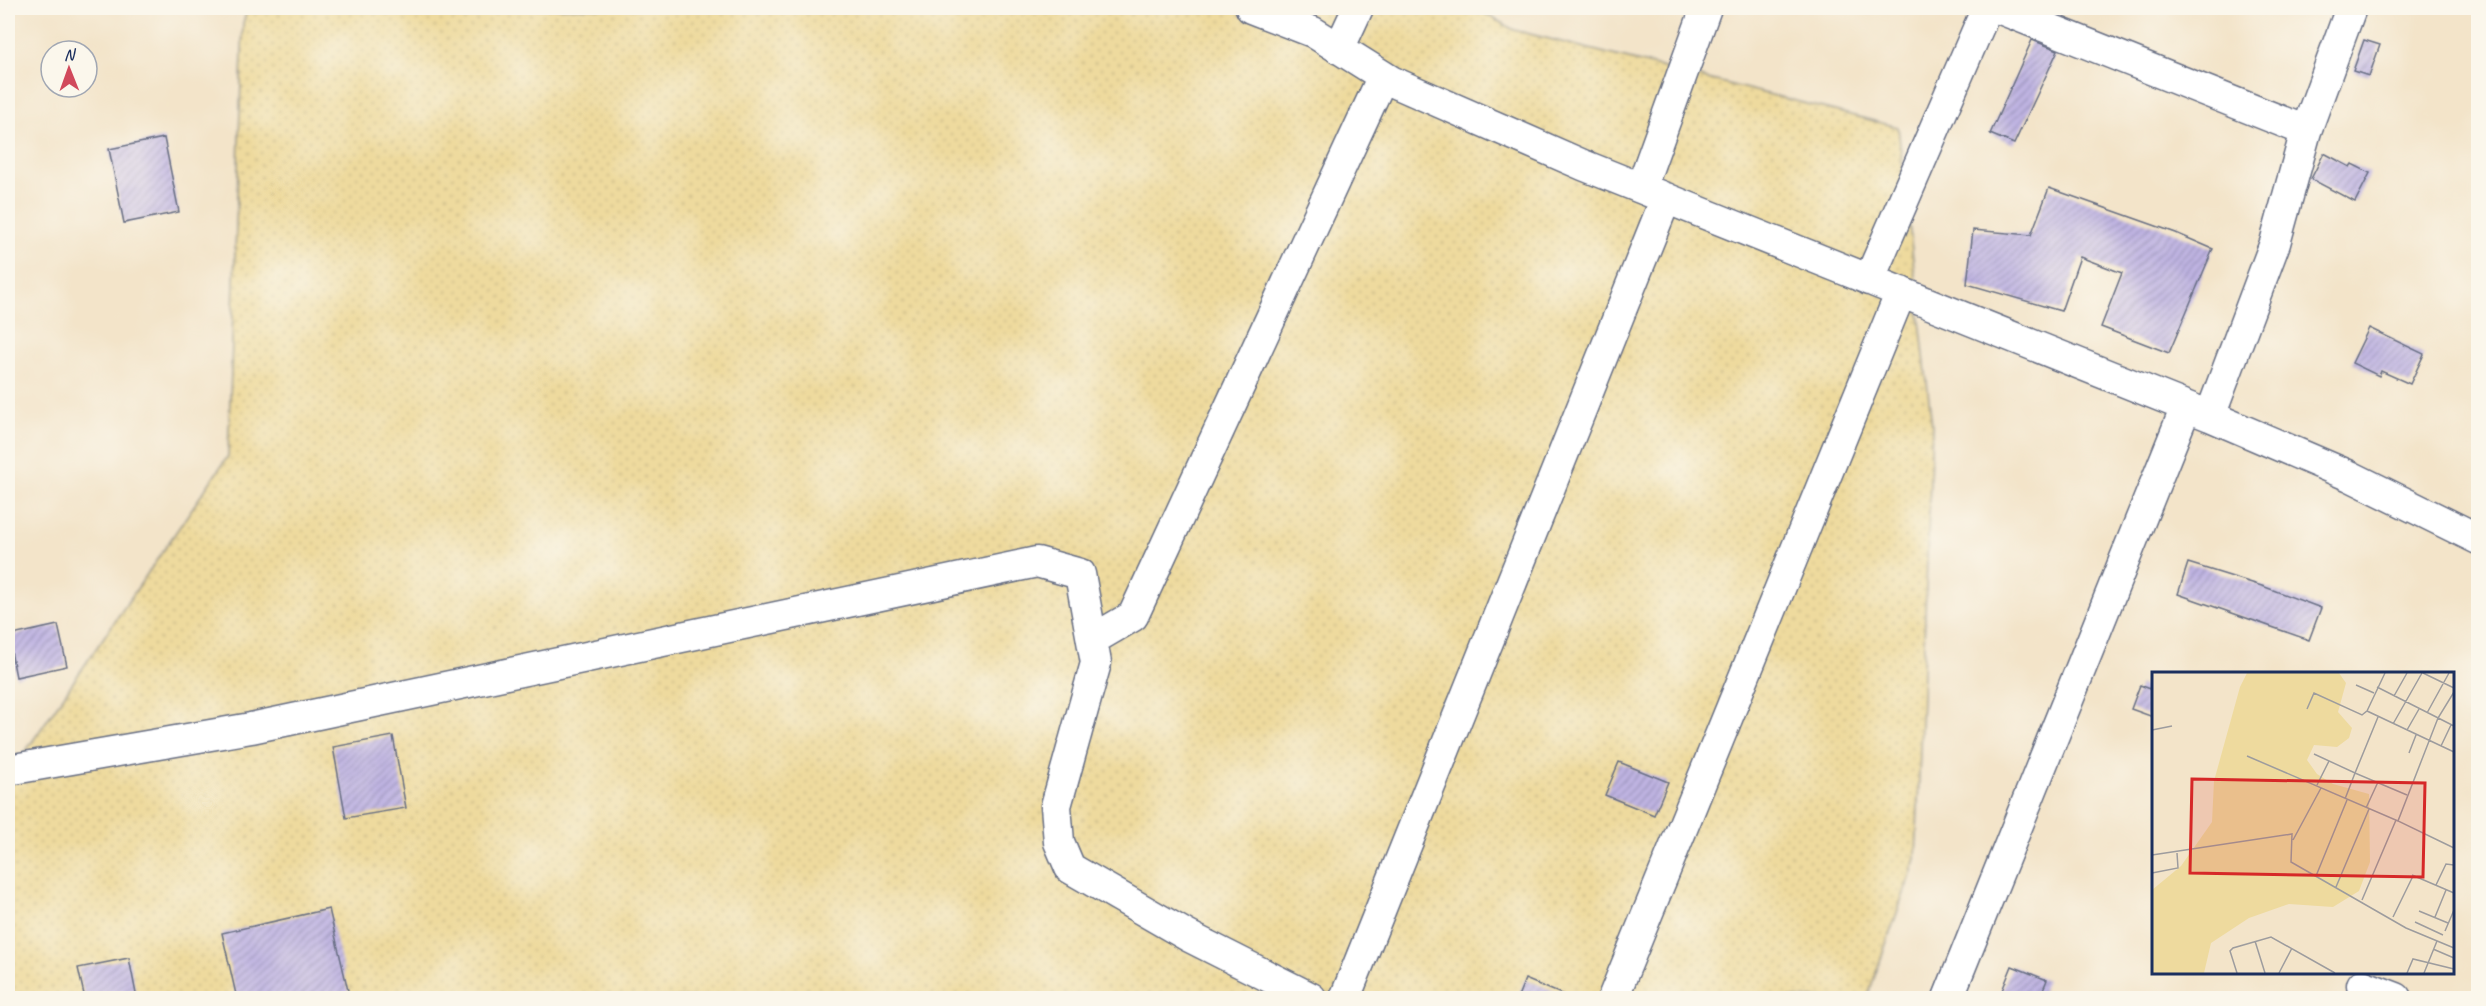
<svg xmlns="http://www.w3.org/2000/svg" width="2486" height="1006" viewBox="0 0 2486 1006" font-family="Caveat,sans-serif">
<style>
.sand{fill:url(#sand-dots);stroke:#84847e;stroke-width:1.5}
.building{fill:url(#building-hatch)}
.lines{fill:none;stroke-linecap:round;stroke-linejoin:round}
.minor-casing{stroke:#676e83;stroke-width:33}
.minor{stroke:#fff;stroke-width:30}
.inset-road{fill:none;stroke:#9d9c9e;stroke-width:1.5}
.view{fill:#d62828;fill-opacity:0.15;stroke:#d62828;stroke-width:3}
.inset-edge{fill:none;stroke:#1b2f5e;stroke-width:3}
</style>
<defs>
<pattern id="sand-dots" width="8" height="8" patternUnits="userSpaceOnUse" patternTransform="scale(1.5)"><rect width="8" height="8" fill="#eeda9e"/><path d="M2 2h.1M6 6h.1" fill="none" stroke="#ccbb8a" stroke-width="1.8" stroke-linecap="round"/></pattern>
<pattern id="building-hatch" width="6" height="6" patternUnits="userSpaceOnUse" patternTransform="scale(1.5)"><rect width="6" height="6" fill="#bfb4e2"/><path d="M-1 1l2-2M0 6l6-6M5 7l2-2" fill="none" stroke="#9a93ba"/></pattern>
</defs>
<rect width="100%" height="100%" fill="#fbf7ec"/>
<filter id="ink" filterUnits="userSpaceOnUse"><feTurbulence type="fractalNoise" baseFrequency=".0167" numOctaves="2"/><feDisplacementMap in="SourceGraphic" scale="12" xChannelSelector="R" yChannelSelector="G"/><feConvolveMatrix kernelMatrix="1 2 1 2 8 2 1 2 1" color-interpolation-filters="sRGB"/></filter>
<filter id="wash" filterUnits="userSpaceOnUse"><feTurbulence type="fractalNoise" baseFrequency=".008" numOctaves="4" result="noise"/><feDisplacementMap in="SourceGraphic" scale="24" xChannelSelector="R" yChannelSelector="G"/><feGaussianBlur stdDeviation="1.35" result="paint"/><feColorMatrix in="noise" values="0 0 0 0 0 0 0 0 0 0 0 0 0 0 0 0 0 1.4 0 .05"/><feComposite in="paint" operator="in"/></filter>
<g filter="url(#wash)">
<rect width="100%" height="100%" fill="#f3e4c9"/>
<!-- sand -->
<path class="sand" d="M248,8H1475L1514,30L1898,127L1932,426L1916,859L1867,998H8V777L228,456L243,23Z"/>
<g id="blocks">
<!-- building -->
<path class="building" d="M2032,40L2058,50L2014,144L1990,134Z
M2364,40L2380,45L2369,76L2353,71Z
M164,138L179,212L124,223L109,149Z
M2324,153L2350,167L2352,164L2370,173L2355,202L2311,179Z
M2049,188L2176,233L2213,249L2169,353L2101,327L2122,273L2080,257L2061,311L1967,284L1973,230L2031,235Z
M2369,328L2424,354L2410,384L2381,371L2379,376L2352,363Z
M2188,563L2265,587L2321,608L2309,640L2178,594Z
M58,625L67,666L16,677L8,636Z
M2140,685L2153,690V717L2131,709Z
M393,736L406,808L346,818L333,747Z
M1619,762L1668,782L1654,815L1605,795Z
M329,909L350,999H237L222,933Z
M129,958L137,999H85L78,968Z
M2012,966L2047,980L2039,999H2015L2001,993Z
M1525,979L1571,998V999H1517Z"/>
</g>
</g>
<g filter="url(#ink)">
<use href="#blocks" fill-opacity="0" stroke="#676e83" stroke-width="1.5"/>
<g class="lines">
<!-- minor casing -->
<g class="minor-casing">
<path id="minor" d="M1251,8L1313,32L1391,81L1583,165L2210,416
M1998,8L2306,131
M2351,8L2306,131L2275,243L2210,416L2350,476L2478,539
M1339,49L1358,8
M1641,188L1706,8
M1869,280L1987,8
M1092,640L1133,616L1383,76
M8,770L251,728L1037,562L1080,574L1096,663L1056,806L1059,842L1070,868L1188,936L1311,998
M2362,985L2396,998
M1345,998L1666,198
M1613,998L1901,292
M1948,998L2186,407"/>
</g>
<!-- minor -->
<use href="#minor" class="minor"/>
</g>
</g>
<!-- overview -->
<g transform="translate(2152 672)">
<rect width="302" height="302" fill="#f3e4c9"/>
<path d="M95,1H187L194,11L186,40L200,56L197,66L185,75L162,73L155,88L165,102L181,112L217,122L218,190L207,219L181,235L137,232L97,246L59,271L52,301H0V218L29,194L60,150L62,109L88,15Z" fill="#eeda9e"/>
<path class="inset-road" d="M271,1L302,16M204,13L222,21M225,15L302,54M302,20L286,46L246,149L302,176M242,24L255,1M155,37L162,21L210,43L215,39L302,80M215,39L233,1M275,41L297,1M241,52L270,1M0,58L20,54M255,58L267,37M289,74L299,53M257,81L264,63M162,82L203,101L226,45M95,84L246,149M165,113L177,89M193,127L203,101L255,123M214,136L226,110M141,168L169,116M0,183L140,162L139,190L254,256L302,276M0,201L26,196L25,181M260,203L302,221M164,204L195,128M284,213L294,192L302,193M184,215L217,137M210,228L244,148M267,239L296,251M241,245L261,204M283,245L294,218M263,250L291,263M293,259L302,238M103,269L113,301M281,277L302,286M85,301L78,279L81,276L119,265L183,301M127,301L140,276M255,301L261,287L302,297M272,301L285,269"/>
<path class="view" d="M40,107L273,111L271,205L38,201Z"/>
<rect width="302" height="302" class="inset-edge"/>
</g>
<!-- margin -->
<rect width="2486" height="1006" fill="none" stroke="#fbf7ec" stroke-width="30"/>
<!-- north arrow -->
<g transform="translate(69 69) rotate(359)"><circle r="28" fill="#fbf7ec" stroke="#a1a7b3" stroke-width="1.5"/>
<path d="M0-4.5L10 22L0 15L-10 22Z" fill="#d1495b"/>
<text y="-9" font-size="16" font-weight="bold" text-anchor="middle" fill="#1b2f5e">N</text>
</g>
</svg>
